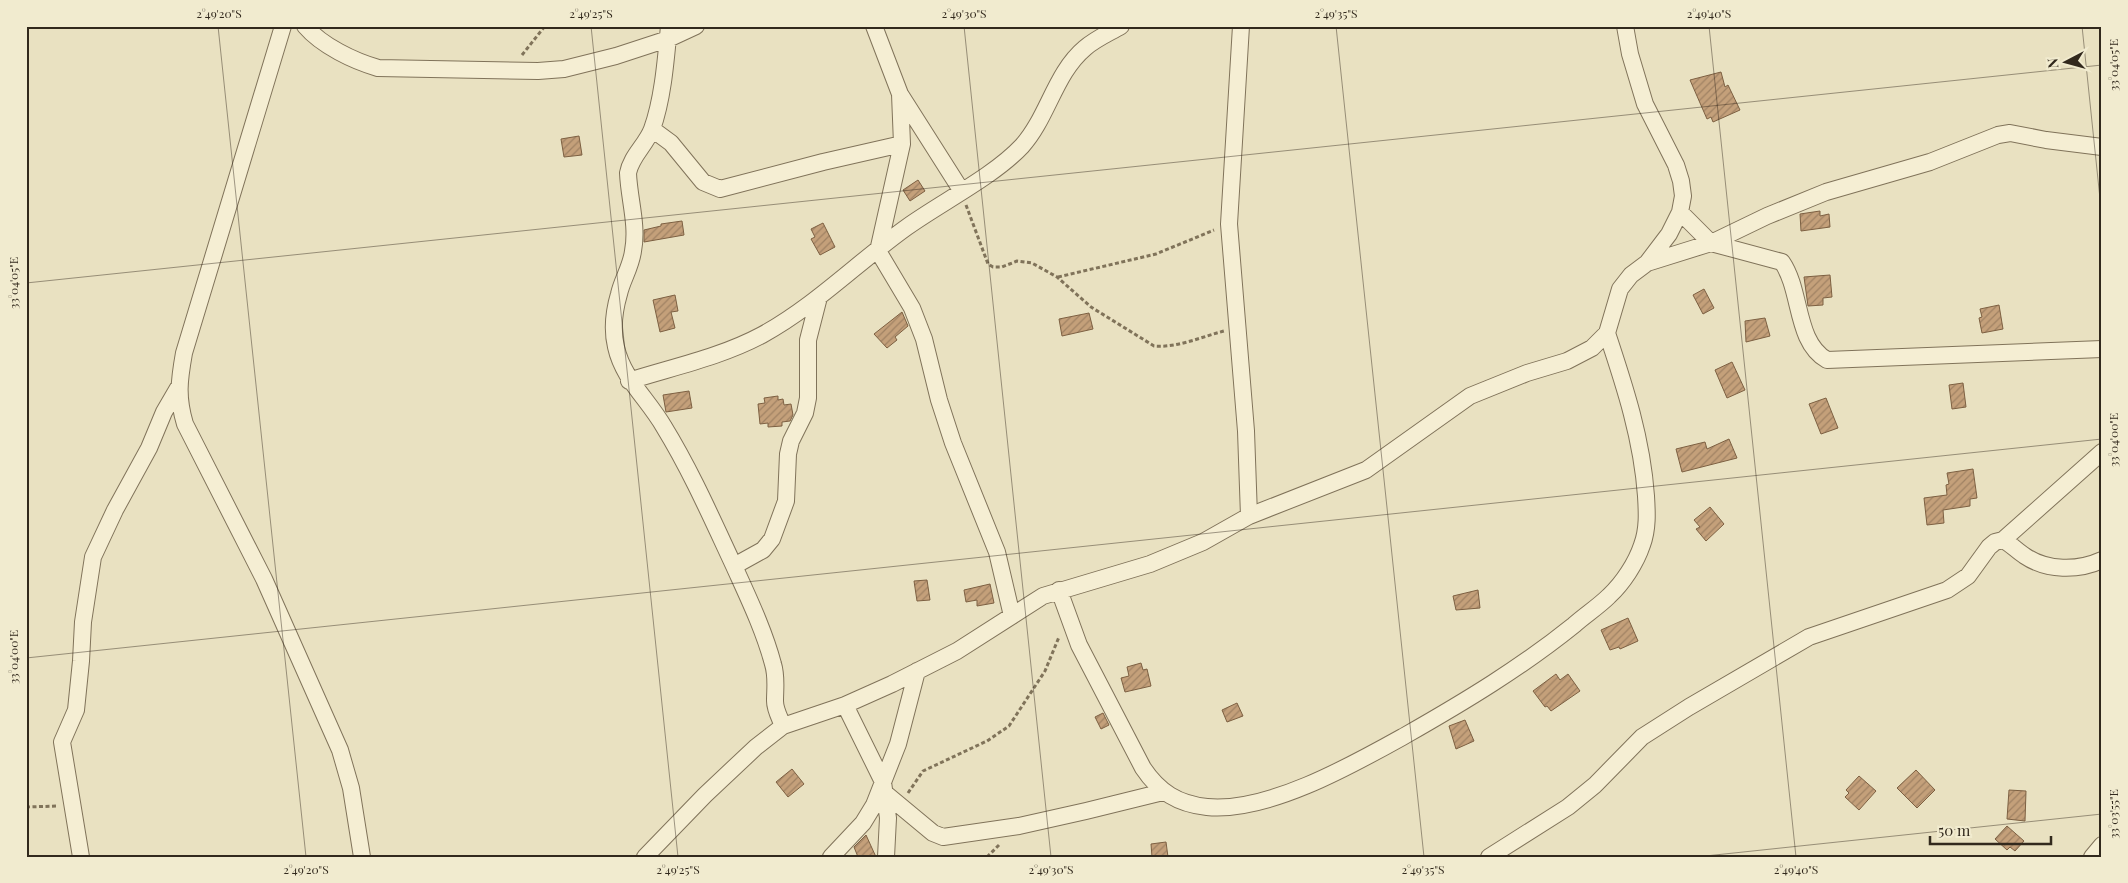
<svg xmlns="http://www.w3.org/2000/svg" width="2128" height="883" viewBox="0 0 2128 883" font-family="'Playfair Display',serif">
<style>
.building{fill:url(#building-hatch);stroke:#7d6042}
.lines{fill:none;stroke-linecap:round;stroke-linejoin:round}
.minor-casing{stroke:#80735a;stroke-width:18}
.path{stroke:#80735a;stroke-width:3;stroke-dasharray:4 2.5;stroke-linecap:butt}
.minor{stroke:#f5eed3;stroke-width:16}
.ticks{fill:none;stroke:#32291d;stroke-width:1;stroke-opacity:0.45}
.neatline{fill:none;stroke:#32291d;stroke-width:2}
.ticks-label{font-size:12px;text-anchor:middle;fill:#32291d}
</style>
<defs>
<pattern id="building-hatch" width="6" height="6" patternUnits="userSpaceOnUse" patternTransform="scale(1.25)"><rect width="6" height="6" fill="#c4a07a"/><path d="M-1 1l2-2M0 6l6-6M5 7l2-2" fill="none" stroke="#a08263"/></pattern>
</defs>
<rect width="100%" height="100%" fill="#e9e1c1"/>
<!-- building -->
<path class="building" d="M1721,72L1725,87L1728,85L1740,110L1713,122L1711,117L1707,119L1690,80Z
M579,136L582,155L564,157L561,139Z
M918,180L925,191L910,201L903,190Z
M1820,211V216L1829,214L1830,227L1801,231L1800,214Z
M682,221L684,235L644,242V230L661,226V224Z
M823,223L835,247L820,255L811,239L815,237L811,229Z
M1830,275L1832,297L1823,298V305L1808,306L1804,277Z
M1704,289L1714,308L1703,314L1693,295Z
M675,295L678,311L671,312L675,328L660,332L653,300Z
M1999,305L2003,329L1982,333L1979,318L1982,317L1980,309Z
M902,312L908,326L895,337L897,340L887,348L874,334Z
M1089,313L1093,329L1062,336L1059,319Z
M1765,318L1770,336L1746,342L1745,321Z
M1732,362L1745,390L1727,398L1715,370Z
M1963,383L1966,407L1952,409L1949,385Z
M689,391L692,408L666,412L663,395Z
M778,396V400L783,399L784,405L791,404L793,415L790,421L782,422V426L768,427V423L760,424L758,404L765,403L764,398Z
M1826,398L1838,428L1821,434L1809,404Z
M1729,439L1737,458L1682,472L1676,449L1705,442L1707,449Z
M1973,469L1977,498L1970,499V506L1943,510L1944,523L1927,525L1924,498L1947,495L1946,485L1949,484L1947,473Z
M1710,507L1724,524L1706,541L1696,529L1700,527L1694,520Z
M927,580L930,600L917,601L914,581Z
M990,584L994,603L977,606V600L966,602L964,590Z
M1478,590L1480,608L1456,610L1453,596Z
M1628,618L1638,641L1620,649L1619,647L1610,650L1601,630Z
M1141,663L1143,670L1147,669L1151,686L1125,692L1121,678L1129,676L1127,667Z
M1556,674L1560,680L1568,674L1580,691L1551,711L1547,706L1545,707L1533,691Z
M1237,703L1243,716L1227,722L1222,710Z
M1103,713L1109,725L1101,729L1095,717Z
M1465,720L1474,741L1456,749L1449,726Z
M792,769L804,784L788,797L776,782Z
M1916,770L1935,790L1917,808L1897,788Z
M1859,776L1876,791L1859,810L1845,797L1849,793L1846,790Z
M2009,790L2026,791L2025,821L2007,819Z
M2007,826L2024,841L2015,851L2010,847L2007,850L1995,839Z
M866,835L876,857H858L854,847Z
M1166,842L1168,857H1152L1151,844Z"/>
<g class="lines">
<!-- minor casing -->
<g class="minor-casing">
<path id="minor" d="M283,26L184,353C179,381 177,397 185,424L264,579L340,750L351,788L362,857
M305,26C322,46 354,61 378,68L538,71L564,69L616,56L668,39L696,26
M669,26C666,58 663,99 652,129C646,145 631,156 628,173C629,199 638,225 633,251C631,267 622,280 619,294C614,311 612,330 616,347C623,379 648,399 664,427C691,471 712,519 734,566C748,597 764,630 773,664C777,677 775,688 775,701C775,710 780,718 783,726
M874,26L900,94L961,190
M1241,26L1229,224L1246,431L1249,516
M900,94L902,144L878,251L912,308L924,339L939,400L953,443L997,552L1012,616
M652,129L671,143L703,182L720,189L823,162L902,144
M1680,212L1711,243L1782,262C1802,291 1795,342 1827,360L2102,349
M1647,263L1711,243L1767,216L1826,192L1930,162L1998,135L2010,133L2046,140L2102,147
M629,381C673,367 721,357 762,335C815,306 858,262 907,227C942,202 994,176 1022,146C1048,117 1055,73 1085,48C1095,39 1109,33 1121,26
M2003,540L2102,452
M734,566L763,550L772,539L786,501L788,454L791,441L805,413L808,398V340L819,297
M1059,590L1079,645L1143,768C1159,792 1178,804 1207,807C1268,813 1354,764 1406,735C1464,702 1522,667 1574,625C1585,615 1598,607 1609,596C1623,583 1636,563 1642,545C1648,529 1647,512 1646,496C1642,439 1625,387 1607,333
M845,705L883,782L888,818L886,857
M886,794L933,833L943,837L1019,826L1086,811L1163,792
M81,857L62,742L76,710L81,661L83,622L93,557L115,510L149,448L164,412L178,388
M645,857L705,795L756,747L783,726L845,705L892,684L957,651L1043,596L1150,564L1203,542L1249,516L1366,470L1470,396L1527,373L1567,361L1592,348L1607,333L1620,289L1631,275L1647,263L1669,234L1680,212L1683,196L1681,181L1676,165L1645,104L1630,54L1625,26
M831,857L863,823L874,805L898,744L917,671
M1489,857L1568,807L1595,785L1642,737L1689,707L1809,637L1947,590L1968,576L1989,547L1995,542L2003,540C2011,544 2017,551 2025,556C2047,571 2078,571 2102,560
M2092,857L2102,845"/>
</g>
<!-- path -->
<path class="path" d="M522,55L545,26
M966,205L988,264L993,267H1002L1017,261L1032,263L1057,277L1091,307L1154,346C1177,348 1201,337 1224,331
M1058,277L1156,254L1214,230
M908,793L923,771L987,741L1009,726L1045,671L1059,637
M26,807L58,806
M987,857L999,845"/>
<!-- minor -->
<use href="#minor" class="minor"/>
</g>
<!-- ticks -->
<path class="ticks" d="M218,26L306,857M591,26L678,857M964,26L1051,857M1336,26L1424,857M1709,26L1796,857M2082,26L2102,218M26,283L2102,65M26,658L2102,439M1696,857L2102,814"/>
<!-- border -->
<rect width="2128" height="883" fill="none" stroke="#f1ebcf" stroke-width="55"/>
<!-- north arrow -->
<g transform="translate(2066 62) rotate(264)" stroke="#f1ebcf" stroke-width="4" paint-order="stroke">
<path d="M0-4L9 19L0 12L-9 19Z" fill="#32291d"/>
<text y="-8" font-size="14" font-weight="bold" text-anchor="middle" fill="#32291d">N</text>
</g>
<!-- scale -->
<path d="M1930 836v8h121v-8" fill="none" stroke="#32291d" stroke-width="2.5"/>
<text x="1938" y="836" font-size="15" fill="#32291d" stroke="#f1ebcf" stroke-width="4" paint-order="stroke">50 m</text>
<rect x="28" y="28" width="2072" height="828" class="neatline"/>
<g class="ticks-label">
<text x="219" y="18">2°49'20"S</text>
<text x="591" y="18">2°49'25"S</text>
<text x="964" y="18">2°49'30"S</text>
<text x="1336" y="18">2°49'35"S</text>
<text x="1709" y="18">2°49'40"S</text>
<text transform="translate(2114 65) rotate(-90)" y="4">33°04'05"E</text>
<text transform="translate(14 283) rotate(-90)" y="4">33°04'05"E</text>
<text transform="translate(2114 440) rotate(-90)" y="4">33°04'00"E</text>
<text transform="translate(14 657) rotate(-90)" y="4">33°04'00"E</text>
<text transform="translate(2114 814) rotate(-90)" y="4">33°03'55"E</text>
<text x="306" y="874">2°49'20"S</text>
<text x="678" y="874">2°49'25"S</text>
<text x="1051" y="874">2°49'30"S</text>
<text x="1423" y="874">2°49'35"S</text>
<text x="1796" y="874">2°49'40"S</text>
</g>
</svg>
